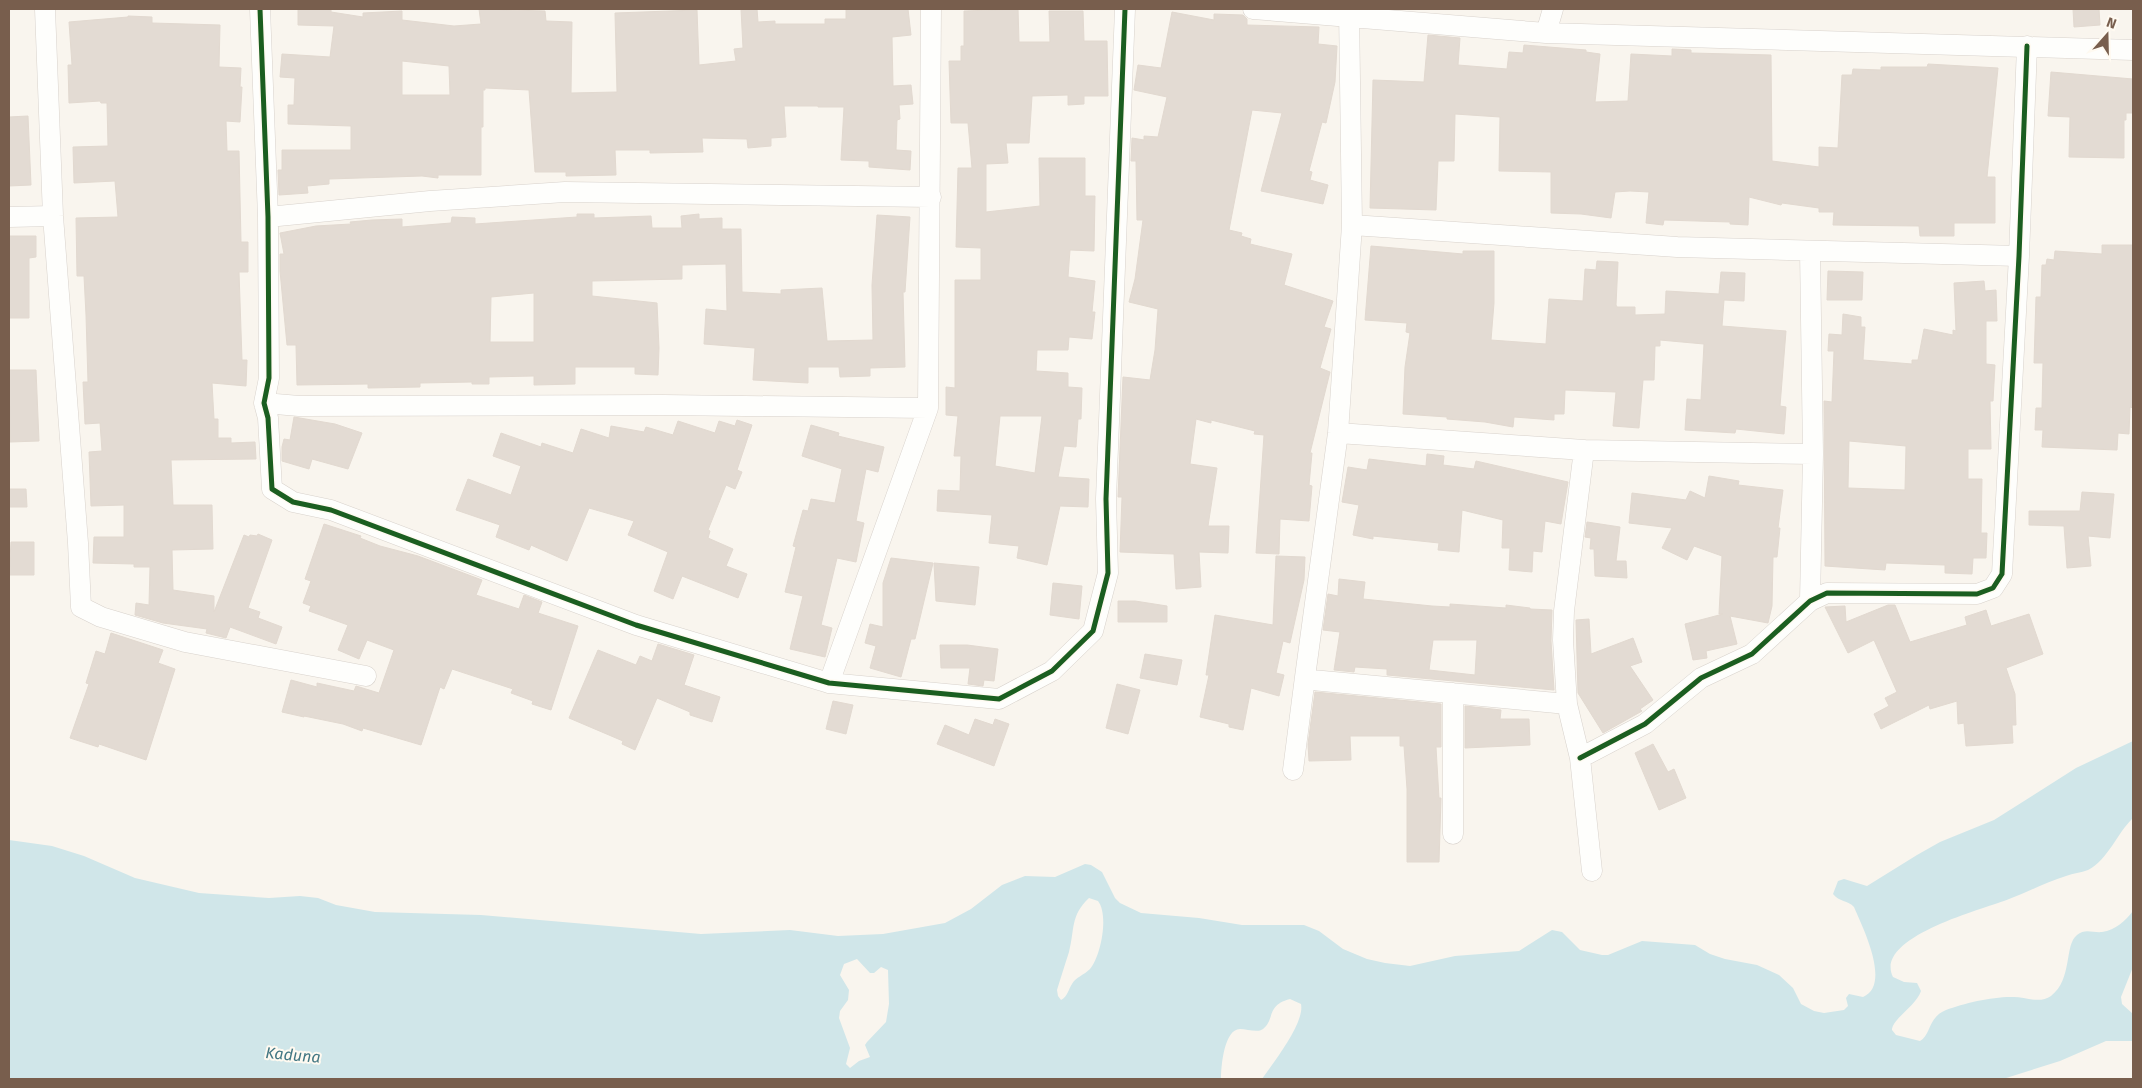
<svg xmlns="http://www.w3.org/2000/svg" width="2142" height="1088" viewBox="0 0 2142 1088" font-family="'Fira Sans',sans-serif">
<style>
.water{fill:#d0e6e9;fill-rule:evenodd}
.building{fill:#e3dbd3;stroke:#e2d9d0;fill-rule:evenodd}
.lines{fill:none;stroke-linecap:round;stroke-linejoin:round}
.street-casing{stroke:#d8d2cc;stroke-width:21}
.street{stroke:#fefefc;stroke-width:20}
.cycleway-casing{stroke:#fffaf1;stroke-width:8}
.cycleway{stroke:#1b5e20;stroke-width:5}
.labels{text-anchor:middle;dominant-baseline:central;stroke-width:4;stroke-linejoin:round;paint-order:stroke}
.water-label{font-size:16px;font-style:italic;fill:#437783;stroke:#fffaf1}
</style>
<rect width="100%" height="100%" fill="#f9f5ee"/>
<!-- water -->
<path class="water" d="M2133,741V818C2117,833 2108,860 2088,870C2081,873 2073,873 2066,876C2046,882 2028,892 2009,899C1984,909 1873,937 1893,977L1904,982L1917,983L1921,991C1916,1006 1892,1019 1892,1030L1896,1035L1920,1041C1931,1035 1928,1017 1946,1010C1964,1003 1995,996 2014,997C2025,997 2040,1004 2051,996C2073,979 2064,945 2077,935C2085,928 2093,933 2102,932C2116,930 2125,921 2133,911V967L2121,997L2122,1004L2133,1014V1041H2106L2060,1061L2003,1079H1262C1273,1063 1305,1023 1301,1004L1290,999C1266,1005 1275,1020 1263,1029C1258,1033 1247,1029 1240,1029C1224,1029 1221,1067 1221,1079H9V840L52,846L84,856L135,878L199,893L269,898L300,896L318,898L336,905L375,912L481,915L701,934L790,930L838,936L883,934L945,923L971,909L1002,885L1025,876L1055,877L1085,864L1091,865L1102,872L1115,898L1120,903L1141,913L1199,918L1242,925H1304L1319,931L1343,949L1367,959L1385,963L1410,966L1455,956L1519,951L1552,930L1562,932L1580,950L1602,955H1608L1642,941L1695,945L1710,954L1725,959L1757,965L1779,975L1793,988L1801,1004L1814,1011L1824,1013L1844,1010L1848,1006L1846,998L1849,994L1863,997C1892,985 1862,926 1854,907C1848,900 1839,902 1833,894L1838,881L1844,879L1867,886L1917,855L1940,842L1994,820L2076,768ZM1089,898L1098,901C1109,915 1101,956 1090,969C1084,975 1076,977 1072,984C1068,990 1068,996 1061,1000L1058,996L1057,990C1061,977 1065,964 1069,952C1075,929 1070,916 1089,898ZM857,959L870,973H874L881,967L888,970L889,1004L886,1022L867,1042L865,1045L870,1057L859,1061L850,1068L846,1064L850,1048L839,1018L840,1011L848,1000L849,990L840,975L844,964Z"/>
<!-- building -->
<path class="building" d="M298,9H331V12L363,17V13L402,11V20L454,26L481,24L479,9L545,11L546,21L572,22L571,93L617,92L615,13L697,10L699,65L736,61L734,49L743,48L741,9H757L758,22L775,21V24H825V19H846V9H908L911,35L892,37L893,86L911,85L913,104L899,105L900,119L897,120L896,150L911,151L910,170L869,167V161L841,160L844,107H818V106H784L786,137L771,138V146L748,148L747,139L702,138L703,152L650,153V150H615L616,175L566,176V172H535L529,90L485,88V90H483V127H481V175H438V178L422,176L329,179V184L307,186L308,193L279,195L278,170H282V150H351V126L288,124V105H294L295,78L280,77L282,54L330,57L334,26L298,25ZM402,61L449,66L450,95H402Z
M1018,9L1019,42H1050L1049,11H1083L1084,41H1107L1108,96H1084V104L1068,105V95L1032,96L1029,143H1006L1008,163L986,164V212L1040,206L1039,158H1085V196H1095L1094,251L1070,250L1068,277L1095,281L1092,312H1095L1092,339L1069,337L1068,350H1037L1036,371L1068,373V387L1082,388L1081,419H1078L1076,447L1064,446L1058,477L1089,479L1088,507L1060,506L1047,565L1017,558L1019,546L989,543L992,515L937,511L938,490L960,491L961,456H954L958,416L946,415V387L955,388V280H981V248L956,247L958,168H972L968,123H951L949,61H961V46H964V11ZM1000,416H1042L1035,473L995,466Z
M2073,9H2099L2100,25L2074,27Z
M1172,12L1214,20V14L1243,15L1247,19V25L1319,27L1318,44L1337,46L1335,82L1326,123L1322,122L1309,171L1312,172L1310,180L1328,185L1323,204L1261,191L1282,113L1252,110L1229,230L1242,233L1241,236L1251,239L1250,244L1292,254L1284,285L1333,301L1324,327L1331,329L1320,368L1330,372L1310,453H1312L1309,485L1312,486L1309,521L1280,519L1279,554L1256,553L1264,435L1254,434L1255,431L1211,420V423L1196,419L1190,464L1217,468L1208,526H1229L1228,553L1199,552L1201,587L1176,589L1174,554L1120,552L1122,497H1118L1123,377L1150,380L1155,350L1158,309L1129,302L1135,279L1143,220H1137L1136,161H1131L1132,138L1144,140V136L1158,137L1167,97L1134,90L1138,65L1161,68Z
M128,16L152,17V23L220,25L219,67L241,68L240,87H242L240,122L226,121L227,151H239L241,242H248V272H239L242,360H247L246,386L212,383L214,419H218V438H231V443L255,442L256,459L171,460L173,505H212L213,549L172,550L173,590L214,596V612L244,535L249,537L250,535L257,536L258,534L272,540L248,608L260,612L258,618L282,627L276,644L230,627L226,638L206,633L207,629L163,623L135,615L136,603L149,605L150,567H134V564L93,563L94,537H124V505L91,506L89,452L102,451L100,423L85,424L83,382H88L86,315L84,276H77L76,218L118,217L115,181L74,183L73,147L108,146L107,103H101L100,101L69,103L68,65H72L69,22L128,17Z
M1428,35L1460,38L1458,65L1507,69L1509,52L1523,53L1524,45L1586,50V52L1600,54L1595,102L1628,101L1631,54L1672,56V49L1691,50V53L1771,55L1772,161L1819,167V147L1838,148L1842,75H1852L1853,69L1881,70V67H1927L1928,64L1998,68L1987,177H1995V223H1954V236H1920L1919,226L1833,225L1834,212H1819V208L1782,203L1781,205L1749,197L1748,225L1730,224V222L1664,220L1663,225L1646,223L1649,192L1630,191L1615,192L1611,218L1581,214L1551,213V172L1499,171L1500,117L1455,114L1454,161H1438L1436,210L1370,208L1373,80L1424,82Z
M2051,72L2133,79V113H2126V120H2124V158L2069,157L2070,117L2048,116Z
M28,116L31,185L9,186V117Z
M577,214H594V218L651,216L652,228H682L681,216L699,214V219L722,218V229H741L742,292L781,294V290L822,288L827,341L873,340L872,285L877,215L910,217L905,292H903L905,367L870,368V376L840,377L839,367H808V383L753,380L755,348L704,344L706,309L727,311L726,264L682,265V279L592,281V296L657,303L659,348L658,375L635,374V367H575V384L534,385V376L489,377V384H472V382L420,383V387L368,388V384L297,385L296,345H287L280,271V254H284L280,233L316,226L351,224L350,222L372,220L402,219V227L451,223L452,217L475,218V224L577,217ZM534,293V342H490L491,297Z
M9,236H36V257L29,258V318H9Z
M2102,245H2133V408L2130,407L2129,434L2118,433L2117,450L2042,447L2043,430H2035L2036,408H2042L2043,363H2034L2036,297H2041L2042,265H2046L2047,259L2054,260L2055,251L2102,254Z
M1371,246L1463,254V251H1494V303L1491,340L1546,344L1549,299L1583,301L1585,269L1596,270L1597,261L1618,262L1616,305L1617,307H1635V315L1665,314L1666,291L1719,294L1721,272L1745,273L1744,301L1724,300L1722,326L1786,331L1780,406L1786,407L1784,434L1736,429L1735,433L1685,430L1687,399L1701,400L1704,344L1660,340V346H1655L1654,380H1643L1639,428L1613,426L1616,392L1565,390L1564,414H1554V420L1514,417L1513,427L1485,422L1447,419V417L1403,414L1405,367L1410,333L1406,332L1407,323L1365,320Z
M1828,271L1863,272L1862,300H1827Z
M1984,281L1985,291L1996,290L1997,321H1986V364L1995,365L1993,401H1990L1991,449H1968V479H1982L1981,533H1987L1986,558H1973L1972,574L1945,573V565L1886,563L1885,570L1825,566L1824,401L1832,402L1834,351H1828L1829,334L1842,335L1843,314L1861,317V327H1865L1863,360L1912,364V360H1918L1924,329L1953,335V330L1956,331L1954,283ZM1849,441L1906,446L1905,490L1848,488Z
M9,370H36L39,441L10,442Z
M294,417L335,424L362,433L348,469L312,459L309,469L282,461V447L284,439L290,440Z
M737,420L752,425L737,470L742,472L735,489L726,485L708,530L710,531L708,538L733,549L726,566L747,574L738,598L682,576L673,599L654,591L668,552L628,535L634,521L589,508L567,561L531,545L529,550L496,537L500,525L456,510L468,479L511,495L521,466L493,456L501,433L541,447L542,443L573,453L581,429L609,438L611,426L644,432L646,427L673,435L678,421L715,433L719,421L735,426Z
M811,425L839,433L838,436L884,447L878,472L866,469L856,521L864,523L856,562L837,558L821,625L832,628L825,657L790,649L803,596L785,592L796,547L793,546L803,510L808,511L811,499L835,503L842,469L802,456Z
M1427,454L1444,456L1443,465L1474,469L1476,461L1568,482L1561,524L1545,521L1542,552L1533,551L1532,572L1509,570L1510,548H1502L1503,520L1462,510L1459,552L1438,550L1439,543L1373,536V539L1353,535L1359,505L1342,502L1348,467L1367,470L1369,459L1426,466Z
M1709,476L1739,481L1738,485L1783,490L1778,528H1780L1777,557H1773L1772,606L1768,623L1730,616L1737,644L1706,651L1707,658L1693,660L1685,624L1723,614H1719L1722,556L1694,546L1687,560L1662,548L1672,528L1629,523L1632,493L1686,500L1690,491L1705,498Z
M9,489H26L27,507H9Z
M2082,492L2114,494L2110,538L2088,536L2091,566L2067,568L2064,526L2029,525V511H2080Z
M1587,522L1620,527L1616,561H1626L1627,578L1595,576L1594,549H1590L1591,538L1585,537Z
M324,524L361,536L360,538L380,546L418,556L482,580L476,595L519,609L524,595L542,602L538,613L578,626L551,710L532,704L533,701L511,693L513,689L452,669L444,689L440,687L421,745L363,728L362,731L343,724L304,716V717L282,712L291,680L317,687V683L354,691L356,686L379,693L394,650L367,640L359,659L338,650L348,625L309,611L311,606L303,603L311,581L305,579Z
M11,542H34V575H9Z
M1276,556L1305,557L1304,580L1290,643L1283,641L1276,673L1284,675L1279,696L1251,688L1243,730L1229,727V724L1200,717L1209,675H1206L1215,615L1273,625Z
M891,558L933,563L915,639H911L901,677L870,668L876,646L865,643L870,624L883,627V583Z
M934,563L979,567L975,605L936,601Z
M1339,579L1365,582L1363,599L1432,606L1450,607V604L1506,608V605L1530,608V609L1552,610L1551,641L1554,690L1387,675V669L1355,667L1354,672L1334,670L1340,632L1323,630L1328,594L1338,596ZM1433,640H1477L1475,675L1429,670Z
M1053,583L1082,586L1079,619L1050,615Z
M1118,601H1135L1167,606V622H1118Z
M1888,605H1895L1910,642L1967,625L1965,617L1986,610L1991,626L2029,614L2043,654L2006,668L2015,694L2016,725H2012L2013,743L1966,746L1964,723L1958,724L1957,701L1930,709L1929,705L1881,729L1874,714L1889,706L1885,698L1897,692L1874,640L1848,653L1825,607L1845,606L1846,622Z
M1589,619L1591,654L1633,638L1642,662L1630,666L1653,700L1640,709L1642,711L1603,733L1578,693L1576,620Z
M111,633L163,650L158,663L175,669L146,760L99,744L98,747L70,738L89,684L86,683L96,651L105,654Z
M658,644L694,655L684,685L720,697L712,722L690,715V712L657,698L635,750L622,744L623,741L569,718L598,650L636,665L640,656L652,661Z
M940,645H967L998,649L994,681L984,680L983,686L968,684L970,668H941Z
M1145,654L1182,660L1177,685L1140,678Z
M1117,684L1140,690L1128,734L1106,728Z
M1315,692L1441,704V747H1436L1439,798H1441L1439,862H1407V789L1404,746H1400V736H1350L1351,760L1309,761L1308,744Z
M833,701L853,705L846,734L826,729Z
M1465,706L1501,710L1500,719H1529L1530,745L1465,748Z
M975,719L993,725L995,719L1009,724L994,766L937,744L945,725L969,735Z
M1653,744L1668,772L1674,769L1686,798L1659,810L1635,753Z"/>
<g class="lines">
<!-- street casing -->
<g class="street-casing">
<path id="street" d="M45,9L53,216L78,543L81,607L101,617L185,642L366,676
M260,9L268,217L269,378L264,403L268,418L272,489L293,502L331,510L636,625L829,683L999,699L1052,671L1093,631L1108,573L1106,499L1125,9
M1253,9L1546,33L2133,50
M1349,9L1352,225L1338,433L1305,677L1312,680L1567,704
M1546,33L1553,9
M9,217L53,216
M268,217L430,201L565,192L931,197
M1352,225L1677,247L2019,256
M1810,251L1813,454L1810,601
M264,403L299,406L663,405L928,408L829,683
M928,408L931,9
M1338,433L1584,450L1813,454
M1584,450L1564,611L1563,640L1567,704L1580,758L1592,871
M1453,693V834
M1580,758L1645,724L1701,678L1752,654L1810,601L1827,593L1977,594L1993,588L2002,574L2019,256L2027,46
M1293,770L1305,677"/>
</g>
<!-- street -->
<use href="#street" class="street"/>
<!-- cycleway casing -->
<g class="cycleway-casing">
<path id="cycleway" d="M260,9L268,217L269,378L264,403L268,418L272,489L293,502L331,510L636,625L829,683L999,699L1052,671L1093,631L1108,573L1106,499L1125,9
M1580,758L1645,724L1701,678L1752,654L1810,601L1827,593L1977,594L1993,588L2002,574L2019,256L2027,46"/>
</g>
<!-- cycleway -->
<use href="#cycleway" class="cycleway"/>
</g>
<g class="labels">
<!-- water labels -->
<g class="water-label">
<text transform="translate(293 1055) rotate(5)">Kaduna</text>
</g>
</g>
<!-- border -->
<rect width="2142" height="1088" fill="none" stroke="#785e4d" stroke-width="20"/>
<!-- north arrow -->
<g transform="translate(2107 35) rotate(20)" stroke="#fffaf1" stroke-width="4" paint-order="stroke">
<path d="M0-4L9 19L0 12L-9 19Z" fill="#785e4d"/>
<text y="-8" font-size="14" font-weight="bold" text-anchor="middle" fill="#785e4d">N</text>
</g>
</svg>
